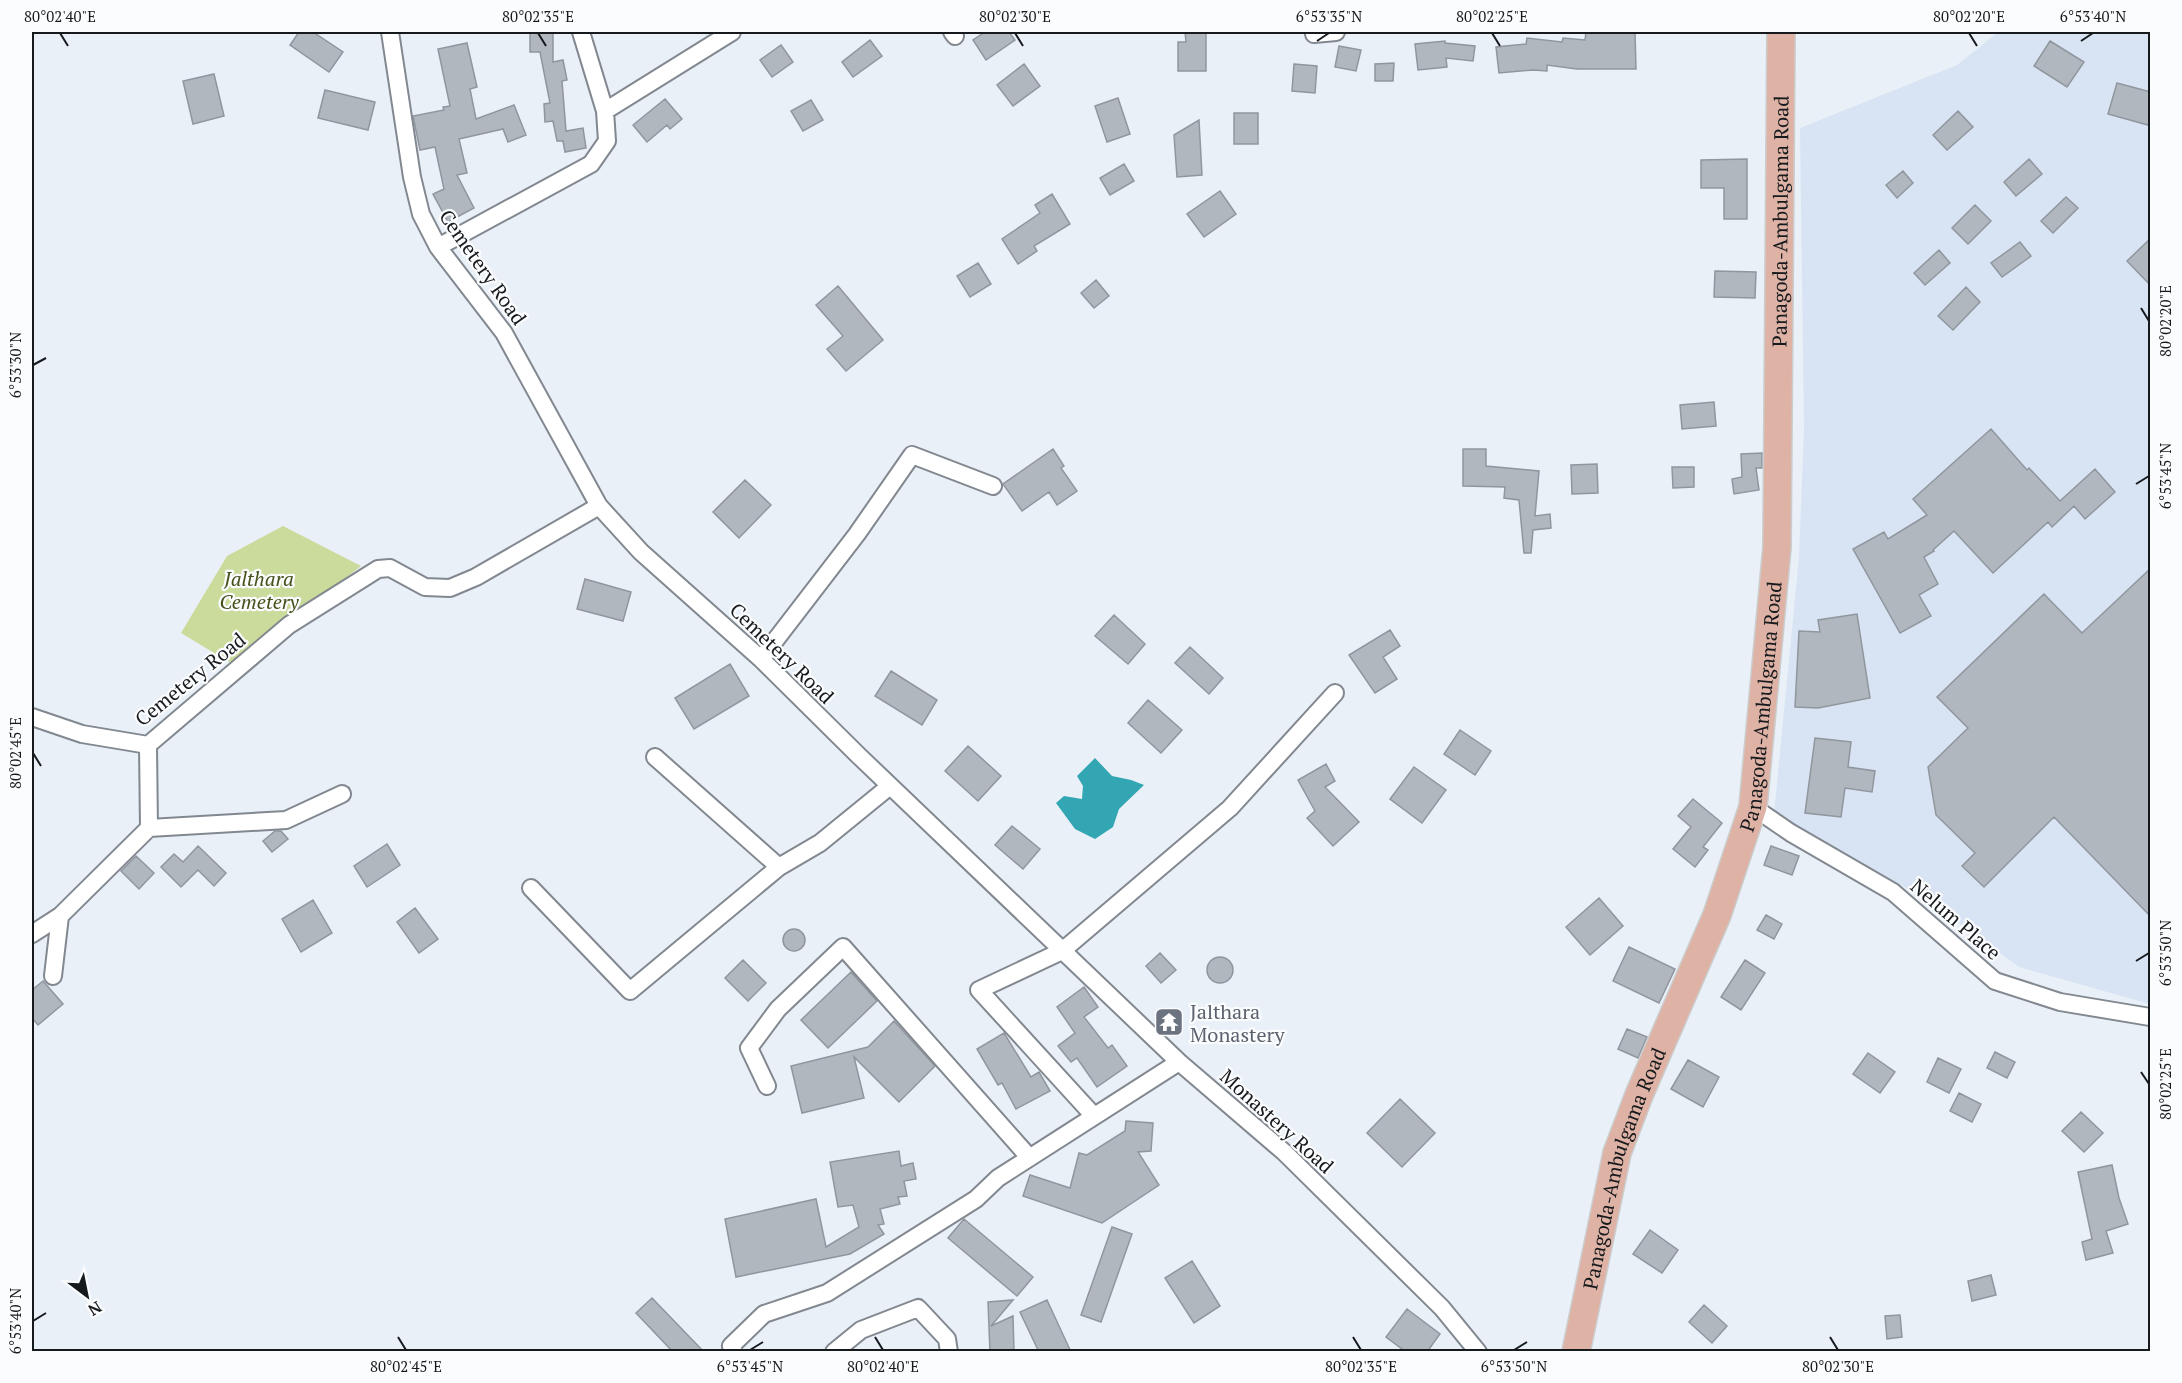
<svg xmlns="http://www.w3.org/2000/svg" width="2182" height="1383" viewBox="0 0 2182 1383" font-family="'PT Serif',serif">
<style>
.built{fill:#d8e4f3}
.green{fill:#cadb9c}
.water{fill:#32a6b3}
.building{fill:#b1b7bf;stroke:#90969e;stroke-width:1.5}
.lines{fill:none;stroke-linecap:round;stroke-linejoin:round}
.street-casing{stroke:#82888f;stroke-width:20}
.primary-casing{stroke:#cccdcd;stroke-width:30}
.street{stroke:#fff;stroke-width:16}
.primary{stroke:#dfb2a6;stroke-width:27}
.ticks{fill:none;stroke:#171a1d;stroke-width:2}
.labels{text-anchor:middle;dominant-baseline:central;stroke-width:4.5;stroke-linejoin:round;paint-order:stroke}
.street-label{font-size:20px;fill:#171a1d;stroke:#fbfcfe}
.park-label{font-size:20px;font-style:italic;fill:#45511b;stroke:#fbfcfe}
.worship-label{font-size:20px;fill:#5b616d;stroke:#fbfcfe;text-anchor:start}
.neatline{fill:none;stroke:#171a1d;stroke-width:2}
.ticks-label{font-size:15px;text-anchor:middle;fill:#171a1d}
</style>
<rect width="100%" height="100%" fill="#e9f0f8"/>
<!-- built -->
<path class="built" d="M1998,32H2150V1004L2019,967L1926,899L1774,814L1799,557L1804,429L1800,128L1957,65Z"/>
<!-- green -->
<path class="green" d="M283,526L361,566L234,665L181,633L227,556Z"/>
<!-- water -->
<path class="water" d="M1095,758L1112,776L1131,780L1144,785L1119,809L1113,827L1095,839L1075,829L1056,803L1064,796L1082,799L1083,786L1077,776Z"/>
<!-- building -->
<path class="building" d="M299,32H313L343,52L329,72L290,45Z
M530,32H553V62L563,60L567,80L562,81L566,131L583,128L586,148L565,152L563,141H557L553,121L545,122L544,104L550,103L540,52H530Z
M985,32H1009L1015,40L986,60L973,40Z
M1185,32H1206V71H1178V42H1186Z
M1586,32H1635L1636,69H1577L1547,65V71L1533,70L1499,73L1496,47L1526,44L1527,38L1562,42L1563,38L1585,40Z
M870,40L882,56L853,77L842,62Z
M1445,41V43L1475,46L1473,61L1446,58L1447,67L1418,70L1415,44Z
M2050,41L2084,62L2067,87L2034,66Z
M467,43L477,87L470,89L476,119L514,105L526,135L508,142L503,129L459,139L467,173L457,175L474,208L448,222L433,194L444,189L435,147L420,150L413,116L444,110L443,107L450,106L438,49Z
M781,45L793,62L772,77L760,60Z
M1339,46L1361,50L1356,71L1335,67Z
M1394,63L1393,81H1375V64Z
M1024,64L1040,86L1013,106L997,85Z
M1294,64L1317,66L1315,93L1292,91Z
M214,74L224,116L193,124L183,81Z
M2117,83L2151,92V116L2148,125L2108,114Z
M325,90L375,102L368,130L318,118Z
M1118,98L1130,134L1107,142L1095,106Z
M665,99L682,119L670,129L667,125L647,142L633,125Z
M811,100L823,120L803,131L791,111Z
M1958,111L1973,127L1947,150L1933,135Z
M1234,113H1258V144H1234Z
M1199,120L1202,175L1177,177L1174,135Z
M1747,159V219H1724V188H1701V160Z
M2029,159L2042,174L2016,196L2004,182Z
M1124,164L1134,181L1110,195L1100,178Z
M1903,171L1913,183L1897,198L1886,185Z
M1220,191L1236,214L1204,237L1187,214Z
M1052,194L1070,224L1034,246L1037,251L1018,264L1002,239L1040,213L1035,205Z
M2066,197L2078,208L2053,233L2041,221Z
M1975,205L1991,221L1968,244L1952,228Z
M2151,238V286L2127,261Z
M2020,242L2031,256L2002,277L1991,263Z
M1939,250L1950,263L1925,285L1914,273Z
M978,263L991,284L970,297L957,276Z
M1715,271L1756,272L1755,298L1714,297Z
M1096,280L1109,296L1094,308L1081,293Z
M838,286L883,340L846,371L827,349L843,336L816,305Z
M1966,287L1980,302L1953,330L1938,316Z
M1714,402L1716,426L1682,429L1680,405Z
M1991,429L2027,470L2029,468L2060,501L2095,469L2115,492L2085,519L2074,506L2052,527L2048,522L1993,573L1954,531L1933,550L1934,551L1924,557L1938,584L1919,595L1931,616L1900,633L1853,549L1884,532L1888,539L1927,515L1913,499Z
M1053,449L1064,466L1061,468L1077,491L1057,505L1049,492L1022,511L1003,484Z
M1463,449H1486V466L1539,471L1535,516L1550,514L1551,528L1533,530L1531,553H1524L1519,500L1504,498L1505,487L1463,486Z
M1762,453V468H1756L1759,490L1734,494L1732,479L1742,477L1741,454Z
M1597,464L1598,493L1572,494L1571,465Z
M1672,467H1694V487L1673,488Z
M745,480L771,505L739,538L713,512Z
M2151,568V917L2054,817L1984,887L1962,866L1975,853L1936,815L1928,767L1968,728L1937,697L2044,594L2082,633Z
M585,579L631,592L623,621L577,609Z
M1857,614L1870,698L1818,708L1795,707L1799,631L1820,632L1818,620Z
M1114,615L1145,644L1128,664L1095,636Z
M1390,630L1400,646L1383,657L1397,679L1375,693L1349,655Z
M1190,647L1223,678L1209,694L1175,663Z
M730,664L749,696L694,729L675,698Z
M891,671L937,700L922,725L875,696Z
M1148,700L1182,730L1161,753L1128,723Z
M1460,730L1491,751L1475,775L1444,754Z
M1815,738L1851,742L1848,767L1875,771L1872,792L1845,788L1841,817L1805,813Z
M968,746L1001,776L978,801L945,771Z
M1326,764L1335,781L1325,787L1359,822L1333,846L1307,818L1315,811L1298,780Z
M1414,767L1446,790L1422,823L1390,799Z
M1693,799L1722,823L1703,847L1708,850L1695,867L1673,849L1691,827L1678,816Z
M1012,826L1040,849L1023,869L995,845Z
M275,831H281L288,839L272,852L263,841Z
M387,844L400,865L367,887L354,866Z
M198,846L226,873L214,886L198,870L181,887L161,867L174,854L183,862Z
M1771,846L1799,856L1792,875L1764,865Z
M136,856L154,873L139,889L121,871Z
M1599,898L1623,926L1590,955L1566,927Z
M313,900L332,933L301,952L282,919Z
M415,908L438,939L419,953L397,922Z
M1766,915L1782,924L1774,939L1757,930Z
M783 940a11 11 0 1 1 22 0a11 11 0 1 1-22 0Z
M1629,947L1675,969L1659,1003L1613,981Z
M1160,953L1176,970L1161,983L1146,966Z
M1207 970a13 13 0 1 1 26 0a13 13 0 1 1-26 0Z
M743,960L766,983L748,1001L725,978Z
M1745,960L1765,973L1741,1010L1721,997Z
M851,972L877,1001L828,1048L801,1020Z
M43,981L63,1004L38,1025L32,1018V990Z
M1084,987L1098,1007L1084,1017L1108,1048L1112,1045L1127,1066L1097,1087L1077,1058L1071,1062L1058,1046L1075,1033L1057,1007Z
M894,1021L935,1066L899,1102L854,1057L864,1098L802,1113L791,1066L868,1047Z
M1627,1029L1647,1037L1638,1058L1618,1049Z
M1004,1033L1031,1077L1039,1072L1050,1091L1016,1109L1002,1083L998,1085L977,1049Z
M1995,1052L2015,1062L2007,1078L1987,1068Z
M1868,1053L1895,1072L1880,1093L1853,1074Z
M1938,1058L1961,1069L1949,1093L1927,1082Z
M1688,1060L1719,1077L1703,1107L1671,1089Z
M1959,1093L1981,1104L1972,1122L1950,1111Z
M1400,1099L1435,1133L1402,1167L1367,1133Z
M2081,1112L2103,1133L2084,1152L2062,1131Z
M1126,1121L1153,1123L1151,1151L1138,1152L1159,1185L1102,1223L1023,1196L1030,1175L1070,1188L1079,1153L1087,1155L1125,1131Z
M899,1151L901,1166L913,1163L916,1179L904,1181L907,1196L898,1197L900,1204L880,1209L884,1224L878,1225L884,1234L850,1254L736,1277L725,1219L816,1199L826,1247L859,1227L853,1205L838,1207L830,1162Z
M2112,1165L2119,1198L2128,1224L2106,1231L2113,1253L2086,1260L2082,1242L2092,1239L2078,1172Z
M964,1219L1033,1277L1017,1296L948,1238Z
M1112,1227L1132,1234L1101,1322L1081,1315Z
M1650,1230L1678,1250L1662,1273L1633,1254Z
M1192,1261L1220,1306L1194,1323L1165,1278Z
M1991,1275L1996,1295L1972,1301L1968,1281Z
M652,1298L704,1352H673L636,1313Z
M1013,1300L991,1326L1013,1316L1014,1352H990L988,1302Z
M1047,1300L1071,1352H1039L1020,1312Z
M1704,1305L1727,1326L1712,1343L1689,1322Z
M1407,1309L1440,1334L1427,1352H1406L1386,1337Z
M1900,1315L1902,1337L1887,1339L1885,1316Z"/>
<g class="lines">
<!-- street casing -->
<g class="street-casing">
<path id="street" d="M390,32L412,177L421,214L438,247L504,333L599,506L641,552L761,659L859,756L1179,1062L1284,1152L1442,1308L1478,1352
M581,32L605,111
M952,32L955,36
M1314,34L1336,32
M438,247L591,164L607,141L605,111L732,32
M761,659L857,534L912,455L993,486
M32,717L82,734L148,745L289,625L378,569L390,568L425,587L450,588L476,577L599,506
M148,745L149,828
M655,757L779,867L820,843L890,786
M1753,807L1791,833L1893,892L1995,981L2060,1002L2150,1017
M531,888L630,991L779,867
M32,934L60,916
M53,976L60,916L149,828L286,820L342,794
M767,1086L749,1048L778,1009L843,947L1029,1157
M1094,1116L979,990L1062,951L1230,808L1335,693
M734,1352L731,1346L764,1314L827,1293L976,1199L998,1178L1179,1062
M834,1352L861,1330L918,1308L947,1339L949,1352"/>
</g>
<!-- primary casing -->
<g class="primary-casing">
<g id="primary">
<path id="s1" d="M1576,1352L1617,1153L1639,1095L1717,915L1753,807L1777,547L1781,32"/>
</g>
</g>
<!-- street -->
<use href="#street" class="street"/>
<!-- primary -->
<use href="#primary" class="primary"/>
</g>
<!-- ticks -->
<path class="ticks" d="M60,33L68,46M538,33L546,46M1015,33L1023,46M1492,33L1500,46M1969,33L1977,46M1317,41L1329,33M2081,41L2093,33M2141,308L2149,321M33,365L46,358M2136,484L2149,476M33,753L41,766M2136,961L2149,953M2141,1072L2149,1084M33,1321L46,1313M398,1337L406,1350M875,1337L883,1350M1353,1337L1361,1350M1830,1337L1838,1350M750,1350L763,1342M1514,1350L1527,1342"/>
<!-- icons -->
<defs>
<g id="temple-square" transform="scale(1.5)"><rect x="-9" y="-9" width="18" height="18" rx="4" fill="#6b7280" stroke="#fbfcfe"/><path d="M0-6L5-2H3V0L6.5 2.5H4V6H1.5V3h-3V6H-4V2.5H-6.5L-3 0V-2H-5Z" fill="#fff"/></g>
</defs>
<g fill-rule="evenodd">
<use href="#temple-square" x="1169" y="1022"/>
</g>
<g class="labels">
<!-- street labels -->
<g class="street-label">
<text stroke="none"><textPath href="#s1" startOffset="1162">Panagoda-Ambulgama Road</textPath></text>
<text transform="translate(483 267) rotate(55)">Cemetery Road</text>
<text transform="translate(782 653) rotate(44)">Cemetery Road</text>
<text transform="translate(190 679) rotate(-39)">Cemetery Road</text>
<text stroke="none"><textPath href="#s1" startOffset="676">Panagoda-Ambulgama Road</textPath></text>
<text transform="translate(1956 919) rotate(41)">Nelum Place</text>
<text transform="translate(1277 1121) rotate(42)">Monastery Road</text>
<text stroke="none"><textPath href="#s1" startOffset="190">Panagoda-Ambulgama Road</textPath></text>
</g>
<!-- park labels -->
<g class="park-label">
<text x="259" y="578">Jalthara<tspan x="259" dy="23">Cemetery</tspan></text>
</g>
<!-- worship labels -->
<g class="worship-label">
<text x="1190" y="1011">Jalthara<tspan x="1190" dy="23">Monastery</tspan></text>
</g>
</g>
<!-- border -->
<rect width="2182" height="1383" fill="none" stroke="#fbfcfe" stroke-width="66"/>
<!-- north arrow -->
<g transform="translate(87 1296) rotate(148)" stroke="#fbfcfe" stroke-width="4.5" paint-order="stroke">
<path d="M0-4.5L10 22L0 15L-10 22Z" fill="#171a1d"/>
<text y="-9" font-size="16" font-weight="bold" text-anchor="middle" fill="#171a1d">N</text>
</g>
<rect x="33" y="33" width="2116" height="1317" class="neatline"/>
<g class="ticks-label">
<text x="60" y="22">80°02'40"E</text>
<text x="538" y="22">80°02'35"E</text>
<text x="1015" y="22">80°02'30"E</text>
<text x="1329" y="22">6°53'35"N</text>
<text x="1492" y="22">80°02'25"E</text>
<text x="1969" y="22">80°02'20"E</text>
<text x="2093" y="22">6°53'40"N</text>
<text transform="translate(2166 321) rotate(-90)" y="5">80°02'20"E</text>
<text transform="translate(16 365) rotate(-90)" y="5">6°53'30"N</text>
<text transform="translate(2166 476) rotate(-90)" y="5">6°53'45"N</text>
<text transform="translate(16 753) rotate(-90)" y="5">80°02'45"E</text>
<text transform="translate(2166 953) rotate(-90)" y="5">6°53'50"N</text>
<text transform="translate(2166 1084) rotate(-90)" y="5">80°02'25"E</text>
<text transform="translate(16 1321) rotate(-90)" y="5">6°53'40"N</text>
<text x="406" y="1372">80°02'45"E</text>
<text x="750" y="1372">6°53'45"N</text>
<text x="883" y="1372">80°02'40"E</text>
<text x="1361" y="1372">80°02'35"E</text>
<text x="1514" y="1372">6°53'50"N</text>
<text x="1838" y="1372">80°02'30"E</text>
</g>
</svg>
